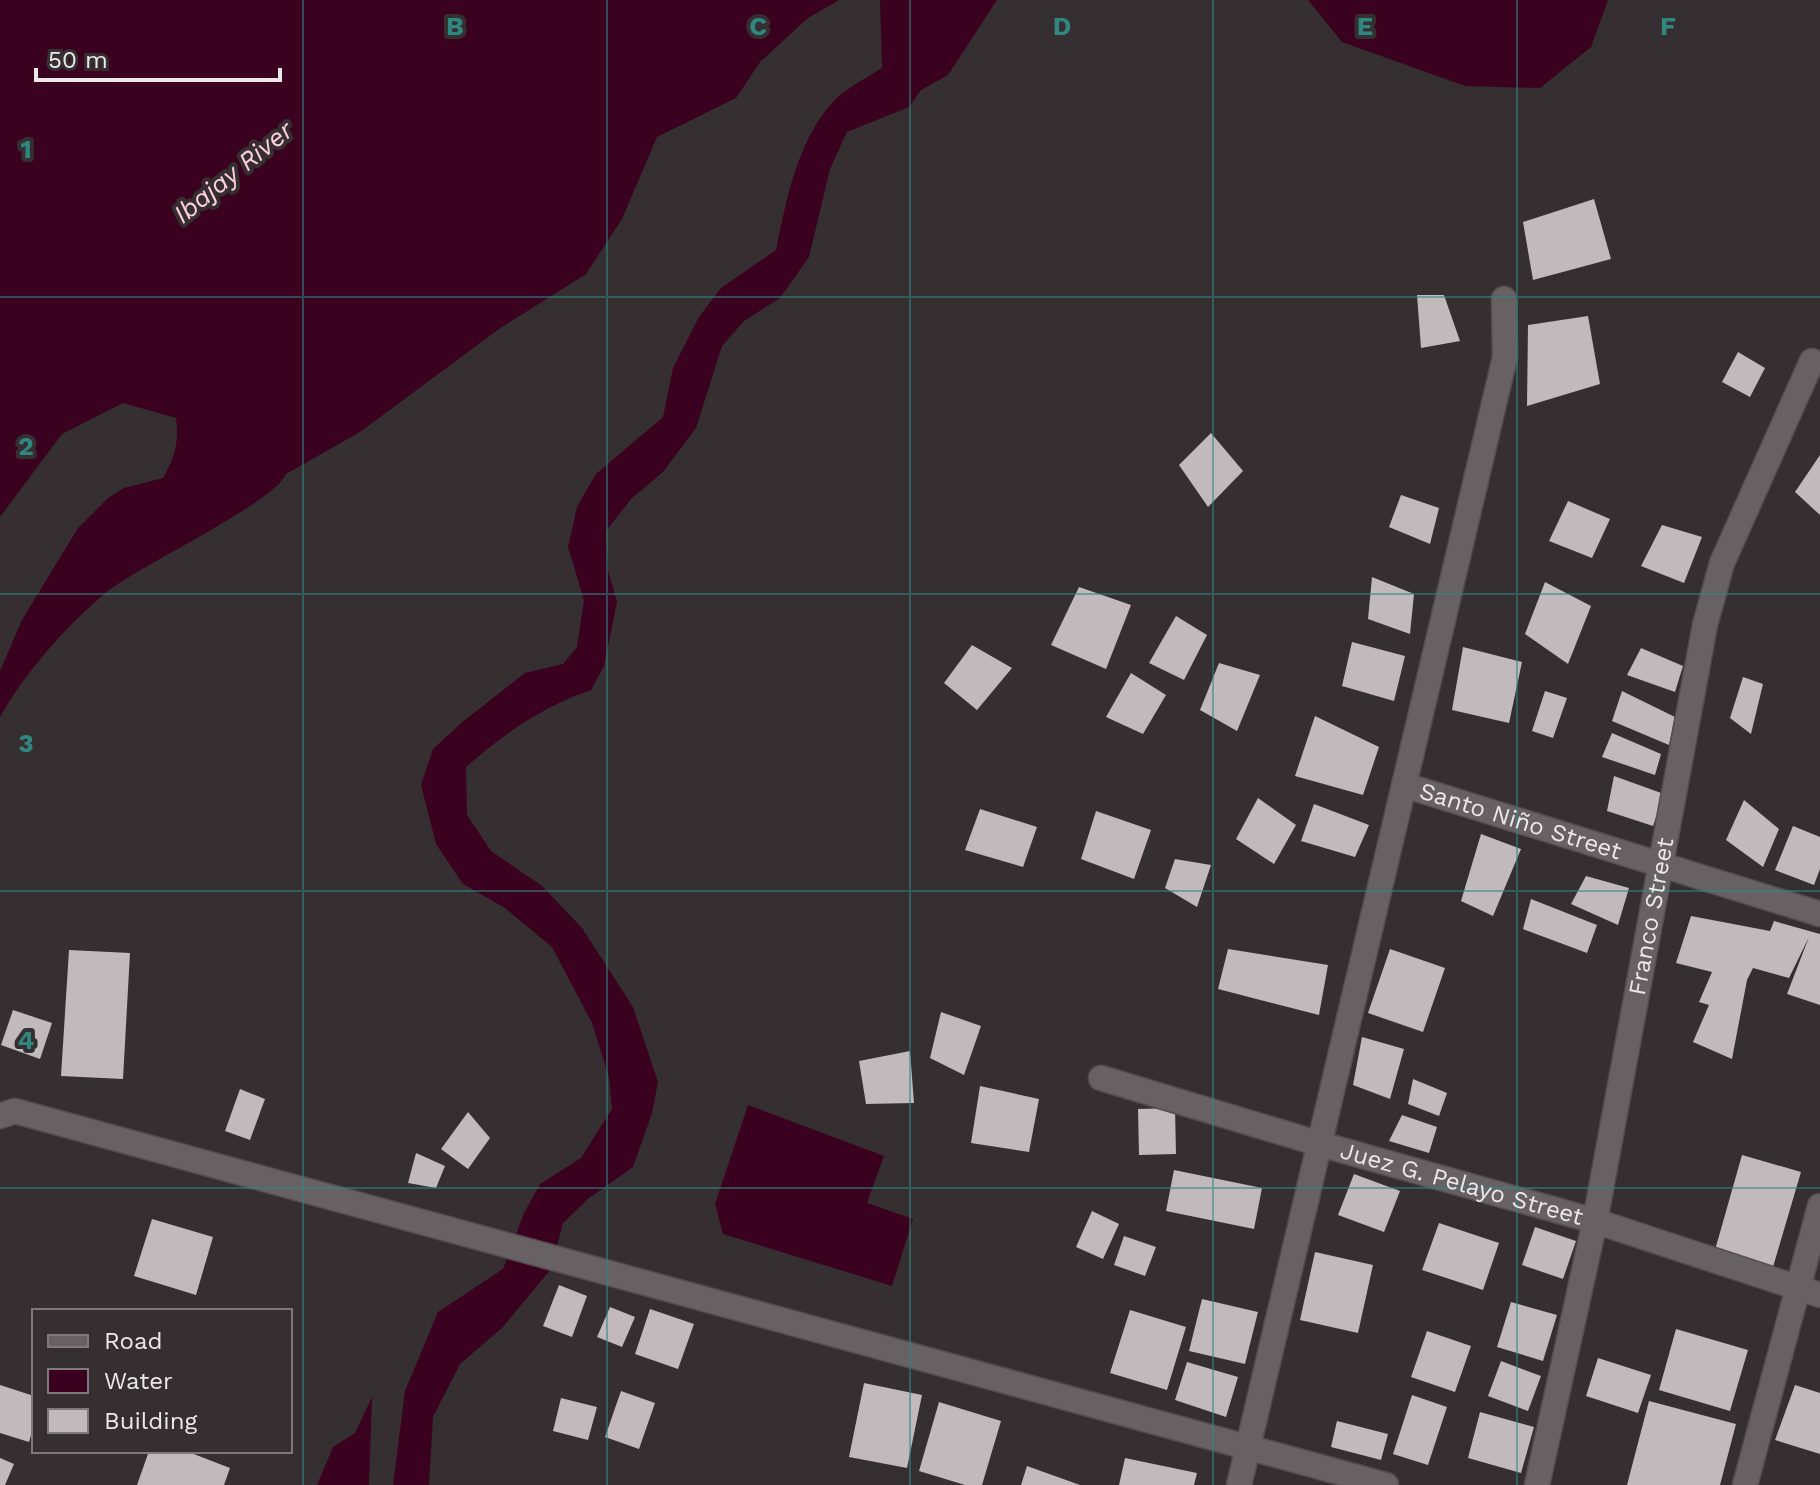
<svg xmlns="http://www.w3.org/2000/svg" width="1820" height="1485" viewBox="0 0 1820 1485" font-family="'Work Sans',sans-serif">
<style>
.water{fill:#3b021f}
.building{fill:#c1b9bc}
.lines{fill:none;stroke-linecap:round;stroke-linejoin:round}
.minor-casing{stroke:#534d4f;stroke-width:27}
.minor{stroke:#686163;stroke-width:24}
.grid{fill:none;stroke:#308780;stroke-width:2;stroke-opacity:0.55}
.labels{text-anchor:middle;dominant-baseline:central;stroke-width:8;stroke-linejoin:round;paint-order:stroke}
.street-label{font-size:24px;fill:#ece8e9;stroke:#352f31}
.water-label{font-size:26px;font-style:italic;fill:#ffcfdf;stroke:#352f31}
.grid-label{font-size:26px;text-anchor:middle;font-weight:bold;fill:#308780;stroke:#352f31;stroke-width:8;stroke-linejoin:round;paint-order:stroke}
</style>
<rect width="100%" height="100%" fill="#352f31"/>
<!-- water -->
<path class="water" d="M0,0H839L808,18L760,62L736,98L657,137L622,219L586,274L499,329L360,432L286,474C275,502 141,565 108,591C67,625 26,671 0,717V671L22,620L78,528L108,498L124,488L163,478C175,457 179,443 176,418L123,403L62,434L0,517Z
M880,0H997L948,75L921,90L909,107L847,132L830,169L809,257L780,298L744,321L722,346L696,428L663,472L631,499L606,531L608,570L617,602L604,666L591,690C542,707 505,733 466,767L467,815L491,851L542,886L582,928L633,1007L658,1082L652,1113L633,1167L589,1198L563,1223L551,1269L502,1328L460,1364L433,1417L429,1485H393L405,1391L438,1312L503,1269L524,1213L540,1184L581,1158L612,1109L609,1077L592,1023L552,947L505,908L463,884L436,844L421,785L433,749L461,723L525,673L563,664L577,647L584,600L568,547L577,507L596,474L663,417L673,368L699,317L721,288L776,250C786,201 797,143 831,104C844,89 865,79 882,68Z
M1308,0H1608L1591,47L1540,88L1465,86L1342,42Z
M748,1105L884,1156L867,1203L913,1219L892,1286L723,1234L715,1204Z
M372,1397L369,1485H317L333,1447L355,1433Z"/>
<!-- building -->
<path class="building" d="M1594,199L1611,259L1533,280L1523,222Z
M1417,295H1444L1460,341L1421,348Z
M1588,316L1600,384L1527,406L1528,325Z
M1738,352L1765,368L1750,397L1722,382Z
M1211,433L1243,471L1208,507L1179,465Z
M1820,455V515L1795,492Z
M1401,495L1439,508L1430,544L1389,527Z
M1568,501L1610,519L1592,558L1549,541Z
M1662,525L1702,537L1684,583L1641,566Z
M1372,577L1414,594L1410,634L1368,619Z
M1545,582L1591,606L1568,664L1525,634Z
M1079,587L1131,605L1106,669L1051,645Z
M1176,616L1207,635L1184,680L1149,663Z
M1352,642L1405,656L1394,701L1342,686Z
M972,645L1012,668L977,710L944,683Z
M1463,647L1522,662L1509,723L1452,710Z
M1641,648L1683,666L1675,692L1627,675Z
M1219,663L1260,675L1237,731L1200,710Z
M1131,673L1166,695L1143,734L1106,717Z
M1743,677L1763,684L1751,734L1730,718Z
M1545,691L1567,698L1553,738L1532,731Z
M1622,691L1675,717L1669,745L1612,721Z
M1315,716L1379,747L1363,795L1295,776Z
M1612,733L1661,754L1655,775L1602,757Z
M1614,776L1664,794L1653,826L1607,811Z
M1258,798L1296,825L1274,864L1236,839Z
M1744,800L1779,829L1763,867L1726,840Z
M1314,804L1369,825L1355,857L1301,841Z
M980,809L1037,827L1023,867L965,850Z
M1096,811L1151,830L1134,879L1081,859Z
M1793,826L1820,837V869L1814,885L1775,870Z
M1481,834L1521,849L1493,916L1461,901Z
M1175,859L1211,865L1197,907L1165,888Z
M1586,876L1629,888L1618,925L1571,904Z
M1531,899L1597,925L1587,953L1523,929Z
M1691,916L1770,931L1774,921L1820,934V1005L1787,994L1809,937L1789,978L1753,968L1747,980L1732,1059L1693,1042L1709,1005L1699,1002L1712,972L1676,963Z
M1228,949L1328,965L1319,1015L1218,989Z
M1390,949L1445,968L1423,1032L1368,1013Z
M69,950L130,953L123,1079L61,1076Z
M13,1010L52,1023L40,1059L1,1045Z
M941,1012L981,1026L964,1075L930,1058Z
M1362,1037L1404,1049L1390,1099L1353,1085Z
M910,1051L914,1103L866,1104L859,1061Z
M1413,1079L1447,1093L1439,1116L1408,1104Z
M980,1086L1039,1099L1029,1152L971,1143Z
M240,1089L265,1099L250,1140L225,1131Z
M1175,1108L1176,1154L1139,1155L1138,1109Z
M468,1112L490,1138L468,1169L441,1149Z
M1402,1115L1437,1127L1429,1153L1389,1141Z
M416,1153L445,1166L436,1188L408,1183Z
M1742,1155L1801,1172L1773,1267L1715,1250Z
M1174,1170L1262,1188L1254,1229L1166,1211Z
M1354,1174L1400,1191L1384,1232L1338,1215Z
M1092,1211L1119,1224L1103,1259L1076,1247Z
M152,1219L213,1237L196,1295L134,1276Z
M1439,1223L1499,1243L1483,1290L1422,1270Z
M1535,1227L1576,1241L1563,1279L1522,1265Z
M1124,1236L1156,1247L1145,1276L1114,1265Z
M1315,1252L1373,1265L1358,1333L1300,1320Z
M559,1285L587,1296L572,1337L543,1326Z
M1202,1299L1258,1312L1245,1364L1189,1351Z
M1511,1302L1557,1315L1543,1361L1497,1347Z
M610,1307L635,1317L622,1347L597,1337Z
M650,1309L694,1324L678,1369L635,1354Z
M1130,1310L1186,1327L1167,1390L1110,1373Z
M1676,1329L1748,1350L1730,1411L1659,1390Z
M1427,1331L1471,1346L1455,1392L1411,1377Z
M1598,1358L1651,1375L1638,1413L1586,1396Z
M1501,1361L1541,1376L1528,1411L1488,1396Z
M1187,1362L1238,1377L1226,1417L1175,1400Z
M864,1383L922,1395L907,1468L849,1457Z
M0,1385L34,1396V1425L29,1442L0,1433Z
M1795,1385L1820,1393V1454L1775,1440Z
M621,1391L655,1403L639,1449L605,1437Z
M1412,1395L1447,1407L1428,1465L1393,1454Z
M561,1398L597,1407L588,1440L553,1431Z
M1649,1401L1736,1424L1720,1485H1627Z
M939,1402L1001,1421L982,1485H965L919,1471Z
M1480,1412L1534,1427L1521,1473L1468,1458Z
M1337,1421L1388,1434L1381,1460L1331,1447Z
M149,1451H186L230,1468L224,1485H137Z
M0,1458L14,1464L5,1485H0Z
M1125,1458L1197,1473L1194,1485H1119Z
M1027,1466L1080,1485H1021Z"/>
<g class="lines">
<!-- minor casing -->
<g class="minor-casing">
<g id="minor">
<path id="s1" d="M1404,785L1820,914"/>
<path id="s2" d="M1101,1078L1320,1144L1595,1221L1820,1295"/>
<path d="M0,1116L15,1111L1386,1485"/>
<path d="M1239,1485L1505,357L1504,299"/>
<path id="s3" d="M1537,1485L1595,1221L1705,625L1722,563L1812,361"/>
<path d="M1745,1485L1820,1206"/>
</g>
</g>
<!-- minor -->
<use href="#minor" class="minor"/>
</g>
<!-- grid -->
<path class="grid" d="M303,0V1485M607,0V1485M910,0V1485M1213,0V1485M1517,0V1485M0,297H1820M0,594H1820M0,891H1820M0,1188H1820"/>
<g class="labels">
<!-- street labels -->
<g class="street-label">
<text stroke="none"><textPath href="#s1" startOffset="122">Santo Niño Street</textPath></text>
<text stroke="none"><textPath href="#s3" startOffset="580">Franco Street</textPath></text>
<text stroke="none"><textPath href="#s2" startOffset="376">Juez G. Pelayo Street</textPath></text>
</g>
<!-- water labels -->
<g class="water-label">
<text transform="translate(233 172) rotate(-39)">Ibajay River</text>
</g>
</g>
<g class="grid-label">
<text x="455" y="35">B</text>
<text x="758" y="35">C</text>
<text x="1062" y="35">D</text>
<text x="1365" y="35">E</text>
<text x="1668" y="35">F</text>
<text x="26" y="158">1</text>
<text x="26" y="455">2</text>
<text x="26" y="752">3</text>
<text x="26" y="1049">4</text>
</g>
<!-- legend -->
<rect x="32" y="1309" width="260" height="144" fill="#352f31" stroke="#7e797b" stroke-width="2"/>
<rect x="48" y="1335" width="40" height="12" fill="#686163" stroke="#7e797b" stroke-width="2"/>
<text x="104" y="1349" font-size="24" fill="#ece8e9">Road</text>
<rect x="48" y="1369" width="40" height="24" fill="#3b021f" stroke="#7e797b" stroke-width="2"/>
<text x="104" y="1389" font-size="24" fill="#ece8e9">Water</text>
<rect x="48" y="1409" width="40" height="24" fill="#c1b9bc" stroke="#7e797b" stroke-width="2"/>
<text x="104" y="1429" font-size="24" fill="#ece8e9">Building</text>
<!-- scale -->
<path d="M36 68v12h244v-12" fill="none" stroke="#ece8e9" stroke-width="4"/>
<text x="48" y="68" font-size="24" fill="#ece8e9" stroke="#352f31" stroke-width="6" paint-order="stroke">50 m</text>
</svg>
